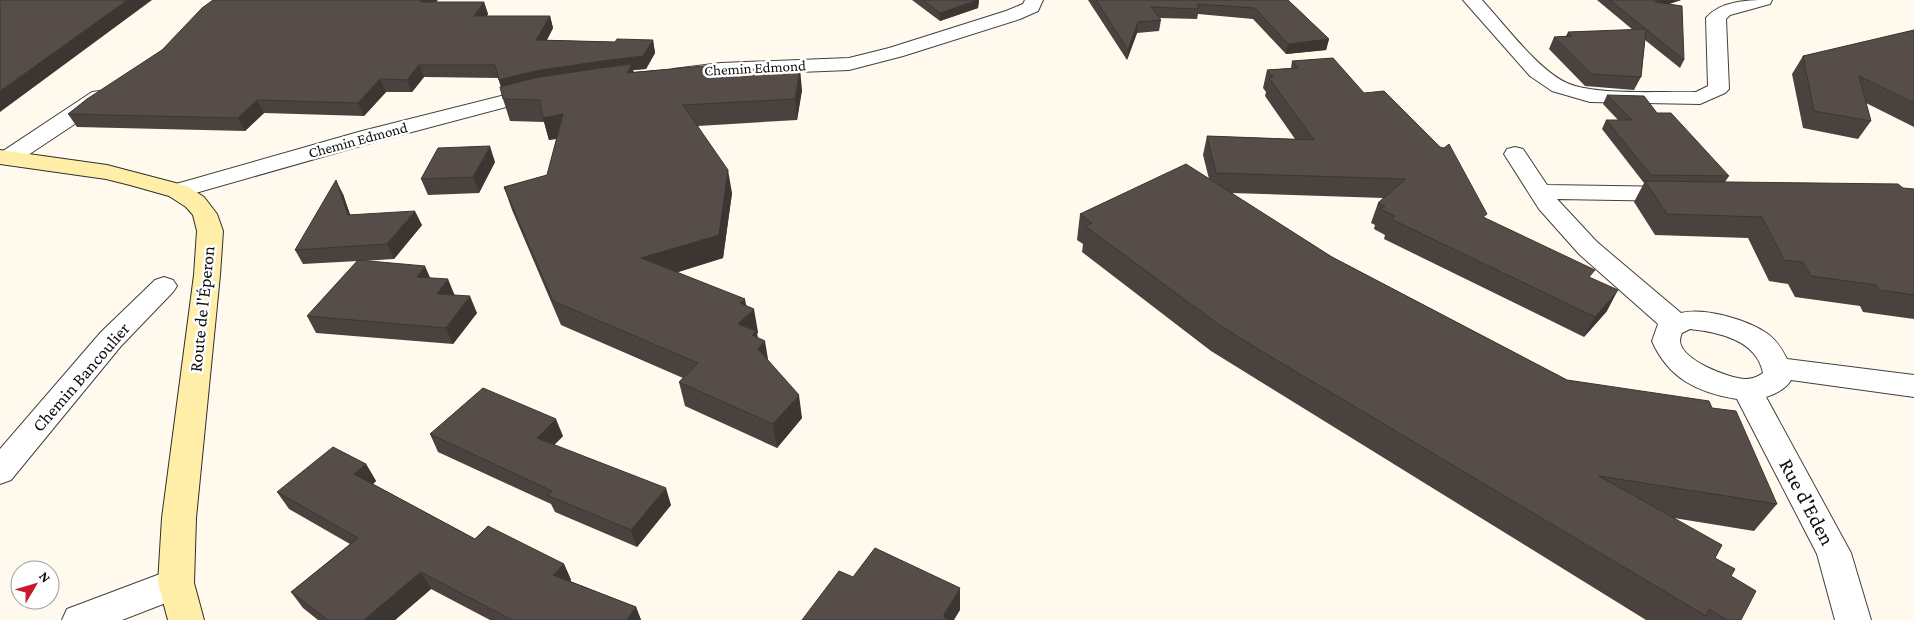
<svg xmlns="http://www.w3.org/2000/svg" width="1914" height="620" viewBox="0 0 1914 620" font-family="'Crimson Pro',serif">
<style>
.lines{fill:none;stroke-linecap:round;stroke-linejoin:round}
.minor-casing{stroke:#404040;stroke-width:2}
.secondary-casing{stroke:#2f2f2f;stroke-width:2}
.minor{fill:#fff;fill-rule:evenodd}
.secondary{fill:#ffeea8;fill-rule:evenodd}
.wall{fill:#4a423e}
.shaded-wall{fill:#3c3632}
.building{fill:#564d48;stroke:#3c3632}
.labels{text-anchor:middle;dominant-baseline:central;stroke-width:5;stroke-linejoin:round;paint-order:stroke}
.far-street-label{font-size:15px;fill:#0d0d0d;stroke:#fff}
.street-label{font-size:18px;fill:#0d0d0d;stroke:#fff}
.near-street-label{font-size:21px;fill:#0d0d0d;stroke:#fff}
</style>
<rect width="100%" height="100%" fill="#fffaed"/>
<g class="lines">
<!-- minor casing -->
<g class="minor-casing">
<path id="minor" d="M1025,0H1043L1038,11L1020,19L903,56L849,70L721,75L680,79L673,77L670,73L673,69L721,63L849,58L889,48L1006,11L1023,4Z
M1463,0H1482C1504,24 1538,70 1567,83C1596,96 1662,91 1696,92L1708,86L1706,18C1721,0 1750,0 1772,0L1770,4L1730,15L1726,19L1729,89L1725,93L1700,104L1590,102L1552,91L1530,76Z
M541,86L548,88L552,92L548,96L378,141L178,198L169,196L166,191L169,186L362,131Z
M100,91L108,92L111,97L108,102L16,163L8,165L0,163V153L92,92Z
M1515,147L1523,149L1547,185L1677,187L1686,189L1689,194L1686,199L1677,201L1557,199L1597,242L1681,313C1705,307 1748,320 1768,334C1777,341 1782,349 1787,359L1914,375V397L1791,380C1786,389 1775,394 1766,397L1851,553L1871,620H1835L1817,554L1737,399C1698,393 1668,378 1652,341L1658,324L1579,254L1539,209L1504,154L1507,149ZM1690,329C1718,332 1757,340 1763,373C1757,377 1752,379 1744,379C1728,378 1681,360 1680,341C1680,338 1681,335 1682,333Z
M164,277L173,280L177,286L173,292L121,346L11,480L0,484V449L101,332L155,280Z
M176,568L189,572L194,583L189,594L122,620H62L67,609Z"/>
</g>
<!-- secondary casing -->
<g class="secondary-casing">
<path id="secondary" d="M0,150L107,165L187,186L204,197L217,214L223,231L220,275L196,518L194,583L204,620H168L158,583L162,518L194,275L197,231L193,215L186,207L169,196L130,185L106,179L0,164Z"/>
</g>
<!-- minor -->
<use href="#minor" class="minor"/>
<!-- secondary -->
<use href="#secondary" class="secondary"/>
</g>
<!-- wall -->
<path class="wall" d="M912,0H979L978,8L940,21Z
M1088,0H1288L1329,39L1326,50L1286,54L1253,19L1198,14L1197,19L1159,18L1161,20L1159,31L1137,33L1127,60Z
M1597,0H1681L1669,4L1684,60L1680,68L1645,40L1641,77L1634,90L1585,86L1549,49L1554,37L1566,36L1568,32L1633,30Z
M436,2H484L488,14L487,16H550L553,28L547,40L615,42L653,40L655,53L646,69L633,70L634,72L715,65L716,70L802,90L797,120L698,126L732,193L723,258L677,272L746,305L758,332L757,334L758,338L768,360L802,418L777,448L685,406L679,382L683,378L561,325L512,210L504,187L547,175L557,139L549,140L544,122L510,121L503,99L501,87L498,78L424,77L412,92H386L364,116L264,113L245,131L77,127L68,114L162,50Z
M1914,30V127L1866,103L1871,121L1858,139L1803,128L1792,74L1803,56Z
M1292,61L1364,93L1485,218L1591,278L1607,311L1584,337L1384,239L1385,235L1374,229L1375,225L1371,223L1378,203L1383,198L1231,193L1332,257L1567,380L1712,408L1777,504L1754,531L1674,518L1715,558L1731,576L1741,620H1646L1211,351L1082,252L1083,244L1077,240L1080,214L1209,179L1203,155L1207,136L1295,139L1265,96L1266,92L1263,88L1267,70L1291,68Z
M1607,95L1657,113L1729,176L1725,182L1914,189V319L1863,312L1860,306L1795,297L1788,284L1769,281L1748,238L1655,235L1634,202L1644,183L1602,129L1606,120H1618L1603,104Z
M495,162L479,193L428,195L421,179Z
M343,194L350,215L422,225L394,259L362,261L431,278L455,295L477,313L453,344L316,333L307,316L358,261L303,264L295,250Z
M430,434L563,436L554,445L671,505L637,547L555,512L551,504L438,452Z
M366,464L376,481L373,484L475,539L564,564L571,580L570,581L636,607L641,620H490L431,589L395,620H318L303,608L291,592L350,544L289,509L277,492Z"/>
<!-- shaded-wall -->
<path class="shaded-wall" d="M127,0H152L0,112V91Z
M422,0H438L425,14L420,2Z
M979,0L978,8L940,21V13Z
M1660,0H1681L1651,10L1655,2Z
M484,2L488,14L478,28L474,16Z
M550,16L553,28L540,52L536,40Z
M1138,22L1137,33L1127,60L1128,50Z
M1329,39L1326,50L1286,54L1288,44Z
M653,40L655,53L646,69L633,70L637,86L503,93L499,80Z
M419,65L424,77L412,92L407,80Z
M800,68L802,90L797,120L795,99Z
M380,79L386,92L364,116L358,103Z
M257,100L264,113L245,131L238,118Z
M563,114L569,136L549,140L543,118Z
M490,146L495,162L479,193L473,177Z
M728,170L732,193L723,258L647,282L641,258Z
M336,180L343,194L355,229L348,215Z
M415,211L422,225L394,259L387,244Z
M425,266L432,282L417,277Z
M448,279L455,296L437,294Z
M1618,290L1607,311L1584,337L1595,317Z
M470,296L477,313L453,344L446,328Z
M745,299L748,315L754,309L758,332L757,334L759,347L765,341L769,365L738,324L740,303Z
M799,395L802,418L777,448L773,424Z
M556,419L563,436L544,455L537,438Z
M366,464L376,481L364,491L354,474Z
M666,488L671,505L637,547L631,530Z
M564,564L571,580L561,592L553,575Z
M421,572L431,589L395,620H364Z
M960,588V610L954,620H943V616Z
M636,607L641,620H627Z"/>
<!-- building -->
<path class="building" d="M0,0H127L0,91Z
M213,0H422L420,2H484L474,16H550L536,40L615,42L617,39L653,40L643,56L602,61L535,71L499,80L495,65H419L407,80L380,79L358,103L257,100L238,118L68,114L87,99L162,50L202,8Z
M923,0H978L940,13Z
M1096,0H1288L1329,39L1288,44L1255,8L1198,4V9L1151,7L1161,20L1138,22L1128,50Z
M1610,0H1660L1655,2L1682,6L1684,60Z
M1646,29L1641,77L1591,74L1554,37L1572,36L1568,32Z
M1914,30V103L1859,76L1871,121L1814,111L1803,56Z
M1333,58L1364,93L1384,91L1440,147L1444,148L1449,144L1487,214L1483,217L1595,270L1589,277L1618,290L1595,317L1391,219L1395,216L1380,209L1385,206L1378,203L1406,179L1216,173L1207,136L1314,140L1269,78L1273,77L1267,70L1298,68L1292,61Z
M632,64L627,73L715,65V70L800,68L795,99L683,105L728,170L719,235L641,258L745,299L740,303L754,309L738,324L756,331L752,335L765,341L758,349L799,395L773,424L679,382L698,363L553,301L504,187L547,175L563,114L543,118L540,100L503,99L500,87L534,78L600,68Z
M1607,95L1644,96L1657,113H1671L1729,176L1651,175L1606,120H1632Z
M490,146L473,177L421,179L438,148Z
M1186,164L1332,257L1567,380L1709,401L1712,408L1736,411L1777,504L1599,476L1722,545L1715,558L1735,569L1731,576L1756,591L1741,620H1727L1709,609L1706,616L1253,346L1218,324L1085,226L1092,223L1080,214Z
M336,180L348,215L415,211L387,244L295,250Z
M1645,181L1898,184L1903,188L1914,189V295L1880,290L1876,285L1811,276L1803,262L1784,260L1762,217L1667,214Z
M358,260L425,266L417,277L448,279L437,294L470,296L446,328L307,316Z
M483,388L556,419L537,438L666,488L631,530L547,495L552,491L430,434Z
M333,447L366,464L354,474L475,539L488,526L564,564L553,575L636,607L627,620H512L421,572L364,620H328L291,592L358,538L277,492Z
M875,548L960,588L943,616L948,620H802L839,571L853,577Z"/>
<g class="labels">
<!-- far-street labels -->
<g class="far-street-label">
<text transform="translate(755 68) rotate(-3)">Chemin Edmond</text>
<text transform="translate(358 140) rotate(-15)">Chemin Edmond</text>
</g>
<!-- street labels -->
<g class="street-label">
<text transform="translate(202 309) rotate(-84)">Route de l'Éperon</text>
<text transform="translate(81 377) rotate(-49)">Chemin Bancoulier</text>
</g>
<!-- near-street labels -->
<g class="near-street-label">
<text transform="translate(1807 502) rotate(62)">Rue d'Eden</text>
</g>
</g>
<!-- north arrow -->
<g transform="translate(35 585) rotate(52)"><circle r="24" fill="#ffffff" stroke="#9e9e9e"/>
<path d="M0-4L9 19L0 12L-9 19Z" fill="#c81a31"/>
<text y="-8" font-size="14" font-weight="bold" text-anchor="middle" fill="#0d0d0d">N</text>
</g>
</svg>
